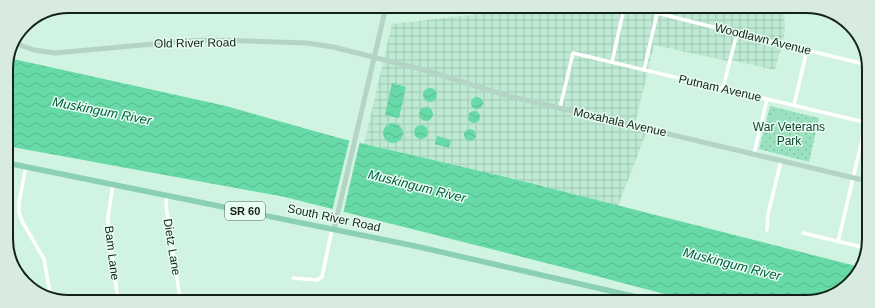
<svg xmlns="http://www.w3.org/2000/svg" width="875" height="308" viewBox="0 0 875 308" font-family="Helvetica,sans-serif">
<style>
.industrial{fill:url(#industrial-grid)}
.park{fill:url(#park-dots)}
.garden{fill:#9ae2bf}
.water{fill:url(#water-waves)}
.pier{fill:#d0f4e1}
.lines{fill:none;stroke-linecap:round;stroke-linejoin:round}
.street{stroke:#fff;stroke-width:3.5}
.secondary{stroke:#b4d4c6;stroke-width:5}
.primary{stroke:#8bd0b3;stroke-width:5.5}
.labels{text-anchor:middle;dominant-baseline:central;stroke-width:3;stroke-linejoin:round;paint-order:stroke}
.shield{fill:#e8fdf2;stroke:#54645c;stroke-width:1}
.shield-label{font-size:11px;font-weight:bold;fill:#14221b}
.street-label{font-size:12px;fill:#14221b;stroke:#e8fdf2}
.park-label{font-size:12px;fill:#134430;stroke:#e8fdf2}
.water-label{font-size:13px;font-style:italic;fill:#006040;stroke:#e8fdf2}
.rim{fill:none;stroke:#14221b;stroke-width:2}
</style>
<defs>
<pattern id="industrial-grid" width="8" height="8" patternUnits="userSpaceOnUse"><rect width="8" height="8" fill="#beead3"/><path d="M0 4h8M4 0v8" fill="none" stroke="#a2c8b5"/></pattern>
<pattern id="park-dots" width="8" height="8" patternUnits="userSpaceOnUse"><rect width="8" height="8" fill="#9ae2bf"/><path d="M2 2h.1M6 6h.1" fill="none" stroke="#84c2a4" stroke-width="1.8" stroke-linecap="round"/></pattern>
<pattern id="water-waves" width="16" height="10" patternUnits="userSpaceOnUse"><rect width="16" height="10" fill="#67daa7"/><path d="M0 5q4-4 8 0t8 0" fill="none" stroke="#58bb8f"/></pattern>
</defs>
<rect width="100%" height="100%" fill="#d0f4e1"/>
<!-- industrial -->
<path class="industrial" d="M531,8L784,9L785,32L775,70L731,60L727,61L654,45L634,128L646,133L618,206L518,180L364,144L392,24Z"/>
<!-- park -->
<path class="park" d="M770,106L819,118L809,162L759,149Z"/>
<!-- garden -->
<path class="garden" d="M775,110L786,113L782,132L770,129Z"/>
<!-- water -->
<path class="water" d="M9,58L226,106L339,138L518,180L860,267L844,289L810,302L691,301L562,267L285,197L7,146L6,65Z
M392,83L406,87L399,118L385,115Z
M423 95a7 7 0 1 1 14 0a7 7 0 1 1-14 0Z
M471 103a6 6 0 1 1 12 0a6 6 0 1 1-12 0Z
M419 114a7 7 0 1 1 14 0a7 7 0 1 1-14 0Z
M468 117a6 6 0 1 1 12 0a6 6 0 1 1-12 0Z
M383 133a10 10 0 1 1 20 0a10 10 0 1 1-20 0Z
M414 132a7 7 0 1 1 14 0a7 7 0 1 1-14 0Z
M464 135a6 6 0 1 1 12 0a6 6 0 1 1-12 0Z
M437,136L451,140L449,148L435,144Z"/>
<!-- pier -->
<path class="pier" d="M350,138L360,141L343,214L332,211Z"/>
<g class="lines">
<!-- street -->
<path class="street" d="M795,9L838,17
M657,13L737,33L868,65
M612,62L624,8
M644,70L658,9
M723,88L737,33
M794,105L807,50
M560,108L573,53L868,123
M754,154L767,99
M26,166L19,203V213L23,223L44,259L51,299
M113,184L108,217V230L118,299
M167,195L166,206L180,299
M767,230L768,214L781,161
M803,233L866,248
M838,242L868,114
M293,278L317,280L322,277L332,229"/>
<!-- secondary -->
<path class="secondary" d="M17,44L34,50L55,53L186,41L213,40L307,43L333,47L421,69L508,96L867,181
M334,229L386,7"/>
<!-- primary -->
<path class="primary" d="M7,163L415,246L654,301"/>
</g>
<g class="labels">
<!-- shield labels -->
<rect class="shield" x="225" y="202" width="40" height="18" rx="3"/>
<g class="shield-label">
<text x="245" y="211">SR 60</text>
</g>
<!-- street labels -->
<g class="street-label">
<text transform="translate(763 39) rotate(14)">Woodlawn Avenue</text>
<text transform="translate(195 43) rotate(-1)">Old River Road</text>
<text transform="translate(720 88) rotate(13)">Putnam Avenue</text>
<text transform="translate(620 122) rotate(13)">Moxahala Avenue</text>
<text transform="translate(334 218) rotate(12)">South River Road</text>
<text transform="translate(172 247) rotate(81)">Dietz Lane</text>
<text transform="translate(112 253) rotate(83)">Bam Lane</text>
</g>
<!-- park labels -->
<g class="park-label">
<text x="789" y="127">War Veterans<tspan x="789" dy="14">Park</tspan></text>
</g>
<!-- water labels -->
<g class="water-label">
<text transform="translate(102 111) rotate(11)">Muskingum River</text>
<text transform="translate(417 186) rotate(14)">Muskingum River</text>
<text transform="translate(732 264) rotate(14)">Muskingum River</text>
</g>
</g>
<!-- crop -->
<path d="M0 0H875V308H0ZM69 13H806A56 56 0 0 1 862 69V239A56 56 0 0 1 806 295H69A56 56 0 0 1 13 239V69A56 56 0 0 1 69 13Z" fill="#d7ebe1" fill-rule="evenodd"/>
<path class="rim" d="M69 13H806A56 56 0 0 1 862 69V239A56 56 0 0 1 806 295H69A56 56 0 0 1 13 239V69A56 56 0 0 1 69 13Z"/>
</svg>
